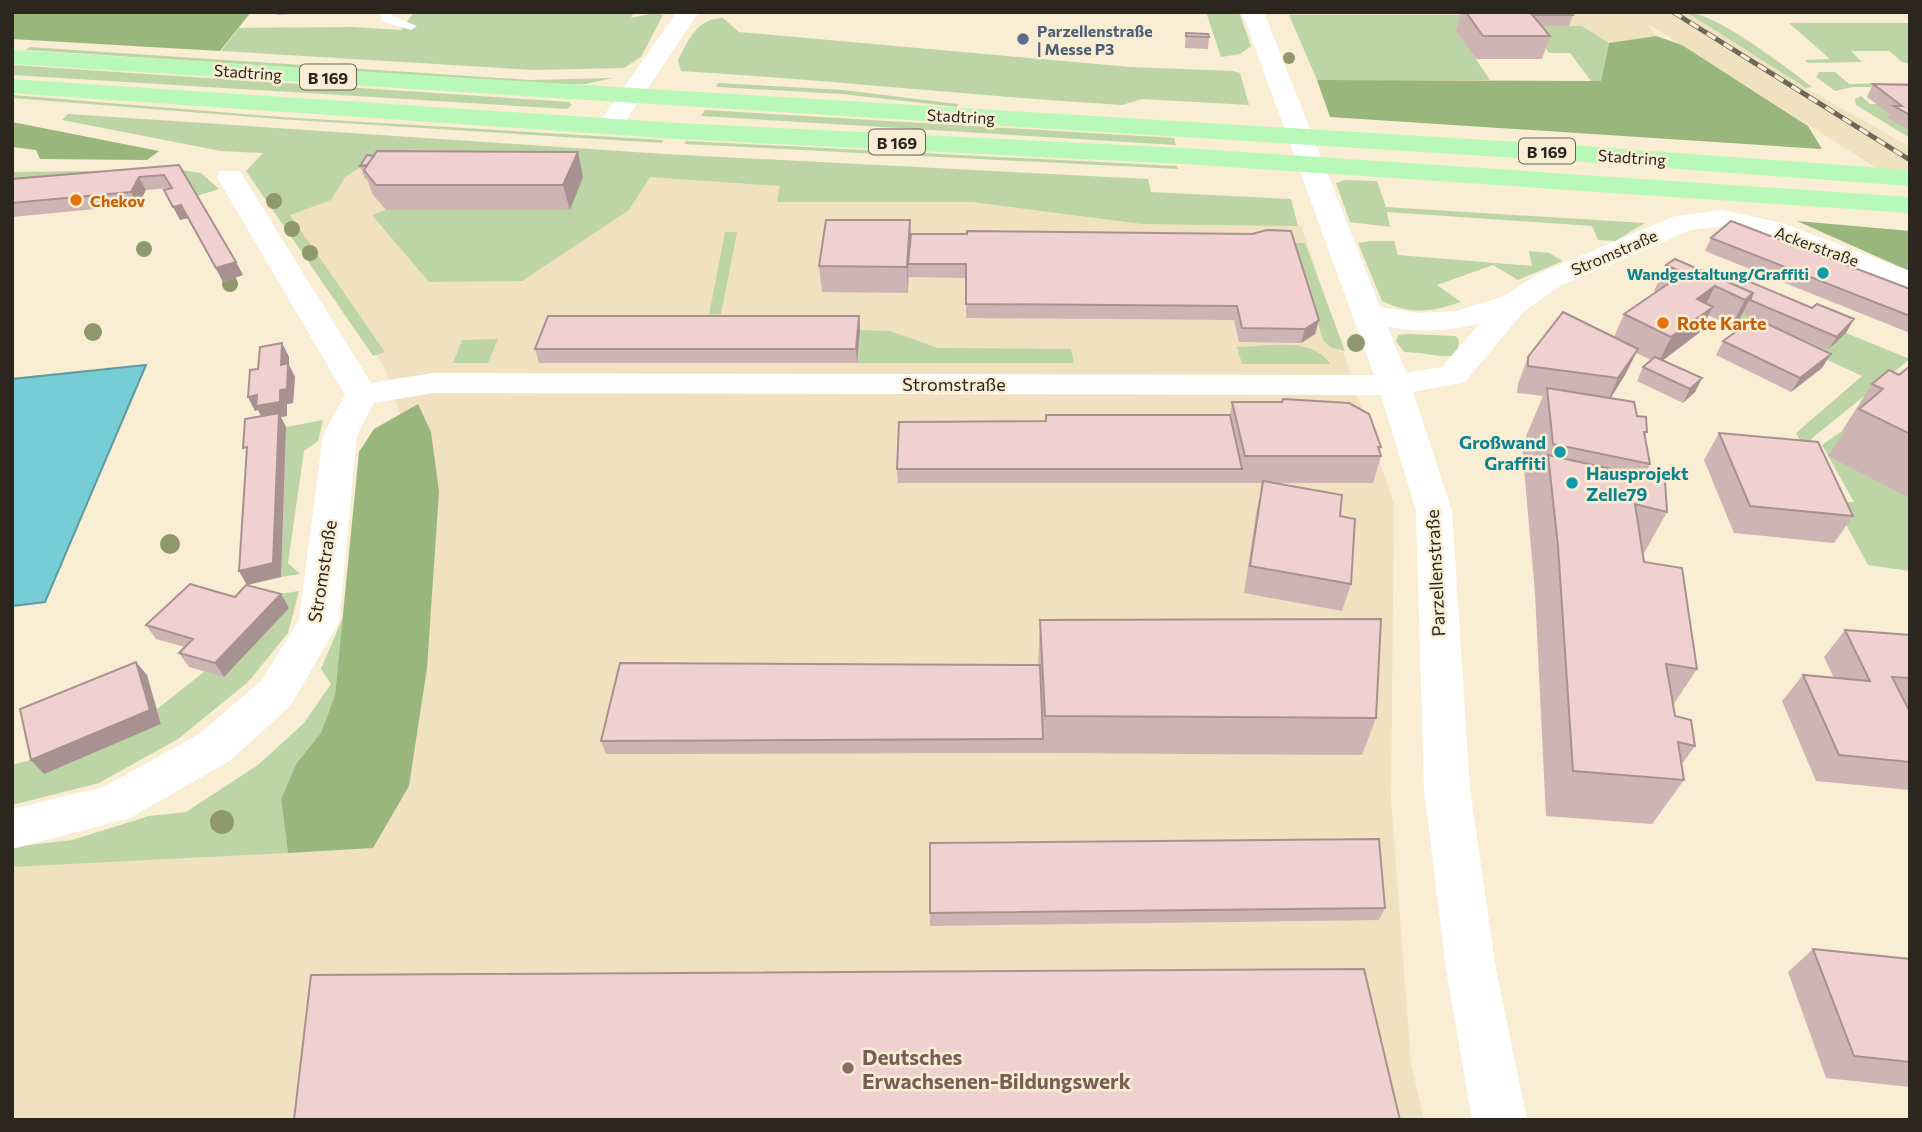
<svg xmlns="http://www.w3.org/2000/svg" width="1922" height="1132" viewBox="0 0 1922 1132" font-family="Commissioner,sans-serif">
<style>
.built{fill:#f0e1c1}
.green{fill:#bdd5a6}
.forest{fill:#99b67d}
.water{fill:#76cdd5;stroke:#609b9e;stroke-width:2}
.lines{fill:none;stroke-linecap:round;stroke-linejoin:round}
.lane{fill:#fff;fill-rule:evenodd}
.street{fill:#fff;fill-rule:evenodd}
.primary{fill:#b8f8b8;fill-rule:evenodd}
.rail-casing{stroke:#6f685a;stroke-width:5}
.rail{stroke:#f9edd4;stroke-width:3.5;stroke-dasharray:10;stroke-linecap:butt}
.tree{fill:#90996d}
.wall{fill:#ceb4b2}
.shaded-wall{fill:#a89291}
.building{fill:#f0d1cf;stroke:#a89291;stroke-width:2}
.service-dot{fill:#5c6f8a;stroke:#f9edd4;stroke-width:2.5}
.food-dot{fill:#e8710a;stroke:#f9edd4;stroke-width:2.5}
.culture-dot{fill:#0f9aa8;stroke:#f9edd4;stroke-width:2.5}
.education-dot{fill:#8d6e63;stroke:#f9edd4;stroke-width:2.5}
.labels{text-anchor:middle;dominant-baseline:central;stroke-width:5;stroke-linejoin:round;paint-order:stroke}
.far-service-label{font-size:16px;font-weight:bold;fill:#4e5e75;stroke:#f9edd4;text-anchor:start}
.far-street-label{font-size:16px;fill:#2c271e;stroke:#f9edd4}
.shield{fill:#f9edd4;stroke:#6a6255;stroke-width:2}
.shield-label{font-size:16px;font-weight:bold;fill:#2c271e}
.far-food-label{font-size:16px;font-weight:bold;fill:#c56008;stroke:#f9edd4;text-anchor:start}
.far-culture-label{font-size:16px;font-weight:bold;fill:#0d838f;stroke:#f9edd4;text-anchor:end}
.food-label{font-size:18px;font-weight:bold;fill:#c56008;stroke:#f9edd4;text-anchor:start}
.street-label{font-size:18px;fill:#2c271e;stroke:#f9edd4}
.culture-label{font-size:18px;font-weight:bold;fill:#0d838f;stroke:#f9edd4;text-anchor:end}
.near-education-label{font-size:21px;font-weight:bold;fill:#785e54;stroke:#f9edd4;text-anchor:start}
</style>
<rect width="100%" height="100%" fill="#f9edd4"/>
<!-- built -->
<path class="built" d="M1288,12H1686L1806,88L1910,147V189L1645,22L1656,36L1609,43L1582,26H1569L1559,15H1289Z
M269,152L925,193L1141,222L1301,225L1394,504L1391,798L1411,1064L1424,1120H12V863L362,837L406,432L385,368L250,169Z"/>
<!-- green -->
<path class="green" d="M414,12H634L631,18L654,13L663,15L641,57L624,68L534,70L221,51L239,28L353,27L401,30Z
M1206,12H1239L1251,46L1240,54L1221,57Z
M1686,12C1715,12 1787,68 1812,87L1806,88Z
M1289,15H1461L1471,31H1457L1490,80H1317Z
M723,18L739,32L1130,67L1233,71L1240,73L1249,105L1142,99L1122,105C975,96 829,80 681,71L678,60C690,38 696,19 723,18Z
M1789,23H1910V64L1902,62L1889,51H1851L1862,62L1808,63L1805,60L1830,59Z
M1529,26H1582L1609,43L1601,81H1591L1570,53H1549Z
M30,47L530,80L613,78L585,84L561,85L26,50Z
M12,65L569,102L572,105L567,109L12,75Z
M1819,72H1835L1849,84L1910,83V87H1852L1835,91L1816,77Z
M718,83L843,90L958,104L957,107L842,94L716,87Z
M12,95L281,117L664,140L662,143L278,119L12,98Z
M1861,96L1870,104H1880L1910,130V138L1856,105L1855,99Z
M705,110L1174,138L1176,145L701,116Z
M68,114L664,154L1148,179L1151,192L1291,199L1298,226L1142,224L972,202H777L780,186L650,177L629,210L522,281L429,282L372,215L386,210H569L583,177L359,168L345,177L331,200L290,215L385,352L373,356L246,171L263,153L221,151L62,120Z
M686,141L1177,166L1178,169L684,144Z
M181,170L201,173L219,189L197,196L185,178L12,193V172Z
M1345,180L1377,181L1386,207L1645,223L1615,241L1598,240L1592,226L1387,212L1390,227L1350,222L1336,183Z
M725,232H737L721,314L709,315Z
M1371,241H1394L1398,255L1532,266L1529,251L1549,253L1563,261L1518,280L1493,265L1437,285L1461,302C1431,312 1411,315 1382,301L1358,243Z
M1294,243H1305L1345,351L1330,347L1323,340Z
M1645,270L1828,350L1846,333L1910,359L1811,439L1845,502H1854L1822,445L1842,431L1852,436L1910,498V571L1868,565L1796,433L1862,376L1640,273Z
M860,330L890,331L938,348L1071,349L1074,363H857Z
M1407,334L1455,336L1459,339L1458,349L1451,356C1435,357 1420,352 1404,352L1396,341L1398,335Z
M498,339L488,363H453L462,340Z
M1237,347C1267,347 1312,336 1330,364H1242Z
M323,420L318,441L304,451L288,563L300,574L281,577L286,427Z
M299,591L288,633L248,682L178,739L99,783L12,805V765L161,724L157,709L205,671L224,676L288,608L274,595Z
M343,617L335,695L321,734L296,764L281,799L288,853L12,867V847L72,840L149,816L186,812L258,765L304,723L331,684L321,669Z"/>
<!-- forest -->
<path class="forest" d="M12,12H251L220,51L12,39Z
M1656,36L1682,45L1808,126L1822,149L1330,117L1317,80L1601,81L1609,43Z
M12,122L159,151L147,160L40,159L36,150L12,147Z
M1797,221L1910,231V268L1907,270Z
M418,404L431,432L439,491L427,668L409,786L373,848L288,853L281,799L296,764L321,733L335,695L359,452L374,429Z"/>
<!-- water -->
<path class="water" d="M146,365L45,602L12,606V379Z"/>
<g class="lines">
<!-- lane -->
<path class="lane" d="M380,12H392V16L417,26L411,30L382,21Z"/>
<!-- street -->
<path class="street" d="M677,12H699L618,132H600L596,127Z
M1242,12H1264L1380,307L1417,313L1456,311L1502,297L1540,273L1675,216L1722,210L1782,223L1910,271V291L1764,236L1722,226L1691,230L1562,285L1524,311L1465,382L1413,392L1452,511L1470,789L1496,969L1527,1120H1472L1446,969L1424,789L1416,511L1381,395L433,393L374,403L357,435L339,622L291,705L231,760L130,818L12,849V809L104,787L199,734L261,681L299,620L323,435L345,395L217,177L220,171H240L371,383L433,373L1374,375ZM1480,323L1442,367L1406,373L1388,327C1419,332 1449,332 1480,323Z"/>
<!-- primary -->
<path class="primary" d="M12,50L1583,146L1910,170V186L1583,162L12,64Z
M12,79L677,123L1184,148L1910,197V213L1184,164L677,139L12,93Z"/>
<!-- rail casing -->
<g class="rail-casing">
<path id="rail" d="M1673,12L1910,160"/>
</g>
<!-- rail -->
<use href="#rail" class="rail"/>
</g>
<!-- trees -->
<g class="tree">
<circle cx="1289" cy="58" r="6"/>
<circle cx="274" cy="201" r="8"/>
<circle cx="292" cy="229" r="8"/>
<circle cx="144" cy="249" r="8"/>
<circle cx="310" cy="253" r="8"/>
<circle cx="230" cy="284" r="8"/>
<circle cx="93" cy="332" r="9"/>
<circle cx="1356" cy="343" r="9"/>
<circle cx="170" cy="544" r="10"/>
<circle cx="222" cy="822" r="12"/>
</g>
<!-- wall -->
<path class="wall" d="M276,12H319L277,15Z
M1461,12H1571L1573,15L1569,26H1542L1550,36L1542,59H1476L1456,31Z
M1186,33L1209,37L1208,49L1185,48Z
M1873,84L1910,85V130L1887,118L1890,114L1867,97Z
M367,155L583,177L570,210H386L373,195L367,179H365L360,166Z
M179,165L236,262L243,275L223,282L188,218L180,220L164,190L170,188L146,190L138,205L12,217V179Z
M910,235L1319,320L1315,334L1301,343L1239,342L1234,320L966,318V278L909,277V276L908,293L822,292L819,266Z
M1711,238L1910,289V333L1705,251Z
M1666,265L1728,282L1846,333L1828,350L1763,322L1822,368L1791,392L1716,355L1723,341L1755,319L1743,313L1739,320L1731,326L1708,315L1699,333L1663,360L1702,378L1695,392L1683,403L1637,381L1643,367L1651,360L1636,353L1625,375L1611,398L1637,416L1647,432L1645,437L1650,464L1644,476L1667,512L1643,555L1644,562L1697,669L1673,705L1675,716L1695,746L1682,764L1684,780L1652,824L1546,816L1535,593L1522,446L1543,396L1517,393L1518,384L1528,357L1614,337L1624,314L1656,292L1654,291Z
M859,316L860,330L857,363H539L535,349Z
M282,343L289,357V365L295,377L293,403L287,404V416L281,417L286,427L281,577L248,585L289,608L224,677L189,667L179,653L185,647L156,639L146,625L235,597L247,585L239,571L261,416L258,410L255,411L248,397L258,369Z
M1910,366V498L1828,456L1844,432L1842,431L1872,384L1899,375Z
M1232,402L1381,447L1380,452L1381,456L1373,483H1274L1340,516L1351,584L1342,611L1244,593L1257,508L1263,483H898L897,469L1045,421L1046,415H1230Z
M1719,433L1853,516L1834,543L1734,533L1704,460Z
M1040,620L1376,718L1362,755L1042,753L606,754L601,741L1038,665Z
M1845,630L1910,635V707L1907,706L1910,712V790L1816,781L1782,701L1803,675L1834,678L1824,657Z
M1385,908L1379,920L930,926V913Z
M1813,949L1910,959V1087L1826,1078L1788,972Z"/>
<!-- shaded-wall -->
<path class="shaded-wall" d="M578,152L583,177L570,210L563,185Z
M139,177L146,190L138,205L131,192Z
M181,205L188,218L180,220L173,207Z
M910,220L911,246L908,264V293L907,267Z
M236,262L243,275L223,282L216,268Z
M1715,286L1702,312L1697,299Z
M1753,293L1739,320L1731,326L1745,300Z
M1713,307L1699,333L1658,364L1671,337Z
M859,316L860,330L857,363L856,349Z
M1854,319L1846,333L1828,350L1837,337Z
M1319,320L1315,334L1301,343L1305,329Z
M282,343L289,357V365L295,377L293,403L287,404V416L281,417L286,427L281,577L247,585L239,571L263,420L258,410L255,411L248,397L257,395L281,365Z
M1638,349L1625,375L1606,405L1618,378Z
M1831,354L1822,368L1791,392L1800,378Z
M1702,378L1695,392L1683,403L1690,389Z
M281,594L289,608L224,677L215,663Z
M136,662L147,675L161,724L44,774L31,760Z"/>
<!-- building -->
<path class="building" d="M1466,12H1530L1550,36H1483Z
M1530,12H1571L1573,15H1532Z
M1186,33L1208,34L1209,37L1186,36Z
M1873,84L1909,85L1910,115L1894,106H1902Z
M377,151L578,152L563,185H376L364,170Z
M367,155L374,156L367,165L360,166Z
M179,165L236,262L216,268L181,205L173,207L164,190L172,188L164,175L139,177L131,192L12,203V179Z
M826,220H910L907,267L819,266Z
M1731,221L1910,289V316L1711,238Z
M1267,230L1291,231L1319,320L1305,329L1242,328L1237,306L966,304V264H908L911,234H967V231L1252,234Z
M1675,259L1753,293L1745,300L1715,286L1697,299L1713,307L1671,337L1624,314L1684,273L1666,265Z
M1736,276L1812,308L1817,304L1854,319L1837,337L1750,300L1753,293L1728,282Z
M1563,312L1638,349L1618,378L1528,366V357Z
M548,316H859L856,349H535Z
M1755,318L1831,354L1800,378L1723,341Z
M282,343L281,365L288,363L287,389L280,390V402L256,406L257,395L248,397L250,370L258,369L260,347Z
M1655,357L1702,378L1690,389L1643,367Z
M1910,366V434L1859,409L1883,389L1872,384L1889,370L1899,375Z
M1547,388L1634,402L1637,416L1646,417L1647,432H1644L1650,464L1553,444Z
M1283,399L1349,403L1369,414L1381,447H1378L1381,456H1245L1232,402H1282Z
M279,413L273,563L239,571L247,447L243,448L245,419Z
M1046,415H1230L1242,469H897L899,422L1046,421Z
M1719,433L1818,442L1853,516L1750,506Z
M1548,455L1665,481L1667,512L1635,504L1644,562L1682,568L1697,669L1666,664L1675,716L1691,720L1695,746L1678,742L1684,780L1573,771L1558,546Z
M1263,481L1342,495L1340,516L1355,519L1351,584L1250,566Z
M190,584L235,597L246,585L281,594L215,663L179,653L193,639L146,625Z
M1381,619L1376,718L1045,716L1040,620Z
M1845,630L1910,635V678L1892,677L1910,712V762L1839,755L1803,675L1870,681Z
M136,662L150,710L31,760L20,709Z
M620,663L1040,665L1043,739L601,741Z
M1379,839L1385,908L930,913V843Z
M1813,949L1910,959V1062L1854,1056Z
M1364,969L1400,1120H294L311,975Z"/>
<!-- markers -->
<circle class="service-dot" cx="1023" cy="39" r="7"/>
<g class="food-dot">
<circle cx="76" cy="200" r="7"/>
<circle cx="1663" cy="323" r="7"/>
</g>
<g class="culture-dot">
<circle cx="1823" cy="273" r="7"/>
<circle cx="1560" cy="452" r="7"/>
<circle cx="1572" cy="483" r="7"/>
</g>
<circle class="education-dot" cx="848" cy="1068" r="7"/>
<g class="labels">
<!-- far-service labels -->
<g class="far-service-label">
<text x="1037" y="30">Parzellenstraße<tspan x="1037" dy="18">| Messe P3</tspan></text>
</g>
<!-- far-street labels -->
<g class="far-street-label">
<text transform="translate(248 72) rotate(4)">Stadtring</text>
<text transform="translate(961 116) rotate(3)">Stadtring</text>
<text transform="translate(1632 157) rotate(4)">Stadtring</text>
<text transform="translate(1817 246) rotate(20)">Ackerstraße</text>
<text transform="translate(1614 252) rotate(-23)">Stromstraße</text>
</g>
<!-- shield labels -->
<g class="shield">
<rect x="300" y="64.5" width="56" height="25" rx="5"/>
<rect x="869" y="129.5" width="56" height="25" rx="5"/>
<rect x="1519" y="138.5" width="56" height="25" rx="5"/>
</g>
<g class="shield-label">
<text x="328" y="77">B 169</text>
<text x="897" y="142">B 169</text>
<text x="1547" y="151">B 169</text>
</g>
<!-- far-food labels -->
<g class="far-food-label">
<text x="90" y="200">Chekov</text>
</g>
<!-- far-culture labels -->
<g class="far-culture-label">
<text x="1809" y="273">Wandgestaltung/Graffiti</text>
</g>
<!-- food labels -->
<g class="food-label">
<text x="1677" y="323">Rote Karte</text>
</g>
<!-- street labels -->
<g class="street-label">
<text x="954" y="384">Stromstraße</text>
<text transform="translate(322 571) rotate(-81)">Stromstraße</text>
<text transform="translate(1435 573) rotate(-93)">Parzellenstraße</text>
</g>
<!-- culture labels -->
<g class="culture-label">
<text x="1546" y="442">Großwand<tspan x="1546" dy="21">Graffiti</tspan></text>
<text x="1586" y="473" text-anchor="start">Hausprojekt<tspan x="1586" dy="21">Zelle79</tspan></text>
</g>
<!-- near-education labels -->
<g class="near-education-label">
<text x="862" y="1056">Deutsches<tspan x="862" dy="24">Erwachsenen-Bildungswerk</tspan></text>
</g>
</g>
<!-- border -->
<rect width="1922" height="1132" fill="none" stroke="#2c271e" stroke-width="28"/>
</svg>
